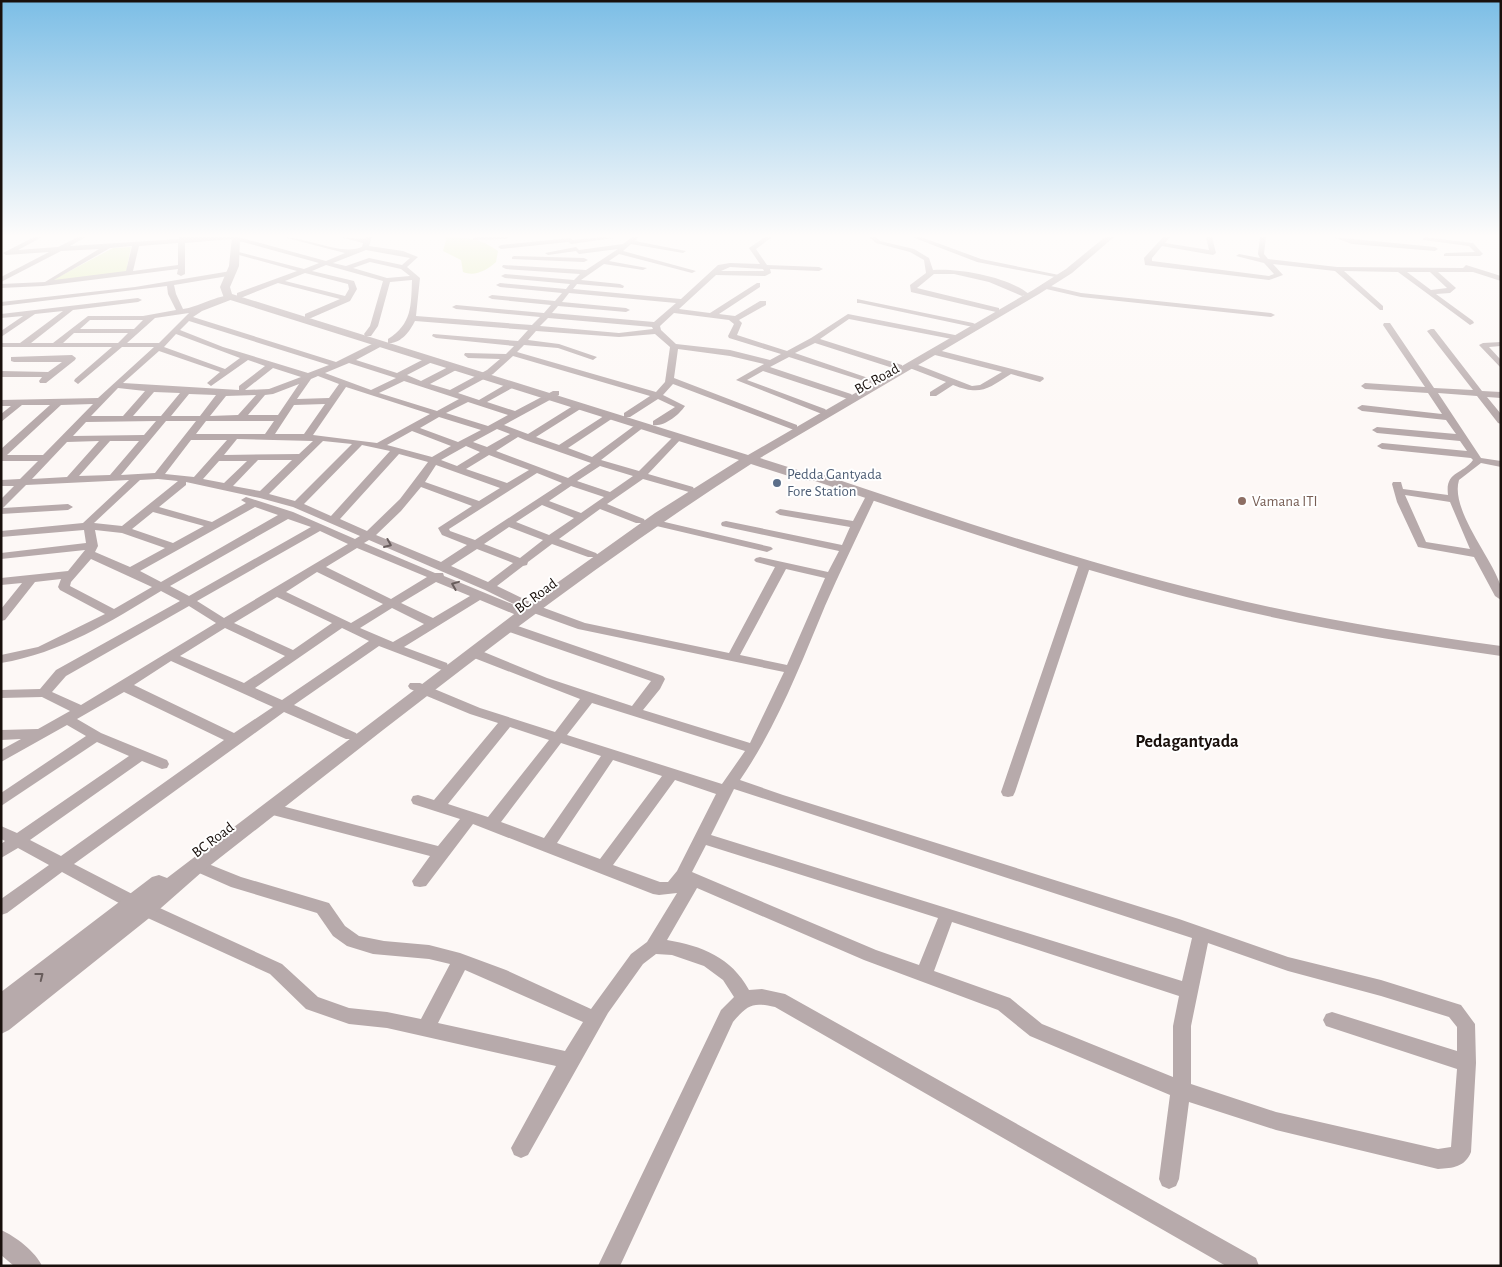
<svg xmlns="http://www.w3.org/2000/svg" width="1502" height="1267" viewBox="0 0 1502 1267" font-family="'Alegreya Sans',sans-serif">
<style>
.green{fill:#dfebb0}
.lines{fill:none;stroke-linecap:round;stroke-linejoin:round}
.minor{fill:#b7aaab;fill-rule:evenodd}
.tertiary{fill:#b7aaab;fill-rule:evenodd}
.oneway{stroke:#685d5c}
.service-dot{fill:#5c6f8a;stroke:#fff;stroke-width:2}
.education-dot{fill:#8d6e63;stroke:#fff;stroke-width:2}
.labels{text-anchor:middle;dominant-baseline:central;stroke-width:4;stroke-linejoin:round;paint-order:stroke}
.street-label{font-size:15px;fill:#19100c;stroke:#fff}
.service-label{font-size:15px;fill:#4e5e75;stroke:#fff;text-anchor:start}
.education-label{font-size:15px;fill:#785e54;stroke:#fff;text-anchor:start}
.quarter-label{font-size:18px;font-weight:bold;fill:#19100c;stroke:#fff}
</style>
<rect width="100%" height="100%" fill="#fdf8f6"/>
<!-- green -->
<path class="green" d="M445,237C466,237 480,238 498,251L496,262C487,270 475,277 463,272L461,260L443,251L446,240Z
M131,247L126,273L49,282L113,248Z"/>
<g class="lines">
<!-- minor -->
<path class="minor" d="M34,237H42L18,250L58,247L78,237H86L70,246L179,239V237H238L326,261L345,253L283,237C306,237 342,256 362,247L363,243L340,237L365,239L366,237H372L369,246L403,251L418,257L407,267L420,278L416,316L532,325L540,317L456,309L452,307L456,305L544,313L551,305L492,299L488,297L492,295L555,301L562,293L500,287L496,285L500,283L566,289L570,284L505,278L501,276L505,274L574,280L580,274L506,269L502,267L503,265L586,270L618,249L579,254L576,251L548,255L545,253L576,247L579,250L623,244L632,237H639L635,241L686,251L683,253L631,244L623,251L696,271L692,273L619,254L609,261L647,268L643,270L604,264L581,280L620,284L624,286L623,288L577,284L573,289L681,299L718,265L730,263L760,264L749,248L765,237H772L756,249L767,265L819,267L823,269L819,271L770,269L771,273L765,276L716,275L679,309L710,313L757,283H760V287L719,314L735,316L760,301H766V305L739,320L742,323L737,335L787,351L811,338L848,314L955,335V339H952L849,319L820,339L902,365V369H896L815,343L795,353L877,381L870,383L789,357L770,367L851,394L853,396L848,399L763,371L747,380L825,409L827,411L822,414L736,380L764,364L730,356L678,349L674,378L797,425V429L794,430L673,384L663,395L685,406C679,415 664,427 653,425V421L675,407L658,399L630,417H624V413L650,396L513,356L493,374L458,393L479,400L508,383H514V387L487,402L515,411L553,391H559V395L504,425L528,434L576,404H582V408L536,437L559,445L607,414H613V418L568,448L592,457L638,423H644V427L601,460L639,471L675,435H681V439L648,474L693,487L694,489L689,492L643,479L607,504L644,519L645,521L644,523H636L600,509L559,539L596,553L598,555L596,557H588L552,544L528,562L527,565L523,566L497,586L536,605L585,623L729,653L775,567L756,562L754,560L756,558L760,557L828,572L839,551L722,526L721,524L722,522L726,521L842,545L850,527L780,515L775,512L780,509L853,521L867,494H875L876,496C859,533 841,569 825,606C800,666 777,726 740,780L783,795L1179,919L1288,957L1381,980L1461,1005L1475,1024L1476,1063L1471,1152C1465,1167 1453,1168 1438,1169L1276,1130L1189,1102L1179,1179L1176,1186L1169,1189L1162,1186L1159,1179L1170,1095L1030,1036L998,1010L864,960L697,888L667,940C702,946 731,957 749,990L762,989L785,994L1256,1258L1259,1266H1226L775,1007C753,1002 748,1004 733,1022L620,1266H598L721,1010L734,997L723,980L704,966L672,955L656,954L643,964L608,1013L528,1155L521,1158L514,1155L511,1148L556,1066L387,1028L349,1024L306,1009L270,974L139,914L137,909L128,908L62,872L7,913L1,915V899L49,865L18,848L1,858V844L5,841L1,839V826L17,833L129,756L97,742L1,806V793L86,736L67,725L1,762V750L21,739L1,740V730L38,729L70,711L42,697L1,698V690L40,689L56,670L180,601L161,591C110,622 61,653 1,663V655L38,647L105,614L60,590L58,587L61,579L35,582L5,620L1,621V609L22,583L1,585V578L68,571L85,550L1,559V553L86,543L84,530L1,537V531L83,523L129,480L26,485L3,508L68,504L73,507L68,510L1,514V499L14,486H1V480L20,479L38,461H1V449L50,405H22L1,422V414L11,406H1V400L98,398L154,347H122L78,384L74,381L75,379L112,347H1V343H20L63,311L35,314L1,337V331L23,316L1,318V314L138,298L142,300L138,302L73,310L31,343H53L88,316H143L176,310L168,294L167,286L1,306V302L135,287L231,271H234V275L174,285L176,294L183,309C198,307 220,294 233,295V299L202,311L193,317L336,362L376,342H382V346L356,360L397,373L426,358H432V362L407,375L421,381L452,365H458V369L430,384L450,390L487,370L500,359L468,358L464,355L465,353L506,354L514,346L436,338L432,336L433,334L518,341L528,330L415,321C410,331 401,344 388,343V339C412,324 411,306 412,280L390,282L378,326L371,336H365L364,334L370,326L383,281L326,265L312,271L354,281L357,289L350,301L311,318H305V314L340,299L278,283L243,297H237V293L297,271L232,253L235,251L304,269L319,263L243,242L234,241L233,239L185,243V274L181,276L177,274L178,269L43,286L1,288V284L45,282L99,249L61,251L1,282V277L49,252L6,255L3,253ZM178,243V265L133,271L139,246ZM132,246L126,271L54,280L110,248ZM366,250L410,258L402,265L369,258L346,266L333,263ZM370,262L401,269L410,276L387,278L353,268ZM730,267L763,269L764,271H721ZM305,273L348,284L349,289L345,296L285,281ZM569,293L676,303L654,322L552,313L558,306L626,312L630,310L626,308L562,302ZM189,313L159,343H127L155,318ZM674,313L729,320L734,324L728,336L729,338L781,354L770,360L730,350L676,344L661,330L660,326ZM548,318L652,327L653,329L619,333L540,326ZM90,320H143L134,329H80ZM189,321L329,365L308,373L223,347L180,330ZM536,331L619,337L655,334L670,347L665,382L656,392L517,352L524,345L558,348L593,360L597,357L559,344L528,340ZM74,333H128L118,343H63ZM176,334L240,358L225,369L164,347ZM159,351L220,372L207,383L211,386L248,360L265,366L239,386V390L123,383ZM349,363L396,378L371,390L325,373ZM273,368L301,377L269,389L245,390ZM318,376L339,384L329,398L297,399L311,379ZM404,381L459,399L437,411L379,393ZM299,384L278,415H248L265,395L273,394ZM346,387L430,414L377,443L313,435ZM118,388L145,391L123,416H91ZM154,392L180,393L161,416H133ZM189,394L216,395L200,416H171ZM256,395L238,415L210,416L226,396ZM468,402L508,415L488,426L446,413ZM93,404L43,455H7L61,405ZM325,404L304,434H275L294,405ZM439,417L481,430L458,442L420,428ZM156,421L144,435L73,436L86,422ZM166,421H196L155,473L121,475ZM206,421H274L265,434H196ZM497,429L510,434L487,447L473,442ZM412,431L451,446L432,457L387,445ZM518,437L525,440L591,463L568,478L496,451ZM237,439L313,441L299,454L224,455ZM191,440H227L194,477L165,474ZM99,441L67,477L32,479L67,442ZM110,441H139L110,475L79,476ZM323,441L352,444L295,501L269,494ZM362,445L390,451L331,516L304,504ZM466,446L480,452L457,466L441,460ZM399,454L428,462L400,499L367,531L340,519ZM489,455L529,470L507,483L466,469ZM258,460H292L260,491L233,486ZM219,461H247L224,483L203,479ZM436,465L500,488L479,501L425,482ZM600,466L633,476L610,492L577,481ZM537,473L562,483L475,540L450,531L449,529ZM158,479L178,481L122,526L94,523L140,480ZM186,482L260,498L293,507L360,536L355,539L293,512L246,497L241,500L246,503L212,522L159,507L186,485ZM571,486L604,497L581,513L549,501ZM421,487L472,506L438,528L442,535L467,545L441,562L376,535L401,511ZM542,505L574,518L549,535L516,522ZM255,507L278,515L161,582L140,571ZM153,512L204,526L173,543L132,529ZM288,519L311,527L189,596L170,586ZM509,527L543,540L520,558L484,544ZM95,530L122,533L165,548L130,567L95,552L98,546ZM320,531L348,544L224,618L197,601ZM369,540L485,590L528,611L578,629L784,672L750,743L643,710L660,689L665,679L663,676L512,624H504L502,627L504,630L651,681L632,706L547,678L479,650H469L468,653L469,656L580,699L555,732L480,708L420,683H410L408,686L410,689L470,714L498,723L434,800L418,795L413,796L411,800L413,804L460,819L438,846L270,803L265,805L262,809L265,813L430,856L412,881L414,886L420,887L426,886L473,824L653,894L659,895L677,893L647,942L631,954L591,1009L506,970L460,953L429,945L384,941L359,936L345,926L329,903L241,877L196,859L190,861L188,865L190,869L231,887L317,913L333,936L347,946L373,954L429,959L450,964L421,1019L387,1012L349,1008L318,997L282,964L151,904L142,903L140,898L74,864L284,712L346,739H356L358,736L356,733L294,705L379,646L442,670L447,669L448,666L447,663L404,647L480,600L521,617L525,618L531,614L529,611L444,576L443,573H435L364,543ZM357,548L427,577L391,599L326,567ZM477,549L513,563L488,582L451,566ZM91,559L152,587L114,609L70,586L71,582ZM786,569L825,578L787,665L740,655ZM317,572L383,604L351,623L286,592ZM436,582L470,596L433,618L401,603ZM277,597L332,623L293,650L234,623ZM189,606L216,623L81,705L52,692L66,676ZM392,608L424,624L393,642L360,628ZM225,628L285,656L244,683L180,656ZM342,628L369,641L282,700L255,688ZM171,661L273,707L234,733L134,685ZM124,692L224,740L61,856L30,840L142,761L162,769L167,768L169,764L167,760L101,733L77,719ZM592,703L745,751L722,784L567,735ZM510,727L549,740L488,817L448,804ZM561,743L601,756L544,838L501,822ZM613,760L662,776L600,859L557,843ZM675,780L716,794L677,871L668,882H660L613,865ZM734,789L1192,938L1182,981L711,835ZM706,845L938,918L919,965L876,950L692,872ZM952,922L1179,996L1173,1026V1077L1042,1024L1010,998L934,971ZM1208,943L1288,971L1381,996L1449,1017L1457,1027V1051L1332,1012L1326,1014L1323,1020L1326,1026L1332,1028L1457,1069L1451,1147L1438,1149L1276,1112L1191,1084V1026ZM465,970L583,1022L565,1051L438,1023Z
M476,237H509L506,239L473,240V238Z
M602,237L614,238L571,244L568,242L501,249L498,247L501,245L570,238L573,240Z
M869,237H876L880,241L914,249L929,258L933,270C960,268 1008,277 1029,294L1022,296L989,282L954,274H934L917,288L999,308V312H996L911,292L910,285L926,273L924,260L910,252L876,243Z
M912,237H921L981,259L1059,275L1055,277L977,262Z
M1163,237H1170L1165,243L1209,250L1206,237H1212L1216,253L1213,255L1162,246L1152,258V261L1269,276L1274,274L1264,263L1236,256L1239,254L1260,258L1258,254L1260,237H1266L1264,254L1268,259L1337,267L1463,268L1466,265L1501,276V281L1473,272H1438L1456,288L1450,293L1436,294L1473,321L1474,323L1470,325L1398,272L1344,271L1383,306V310H1380L1335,271L1273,264L1283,275L1269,280L1145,265L1144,258ZM1407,272H1430L1447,288L1431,290Z
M1333,237L1435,247L1438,249L1435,251L1352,244Z
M1425,237L1473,243L1483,254L1480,256H1444V254L1446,253L1475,252L1469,246L1423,240V238Z
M514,256L584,258L588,260L584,262L512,259V257Z
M1042,284L1081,293L1271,313L1275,315L1271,317L1081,297L1042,288Z
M857,299L973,323L977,325L973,327L860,303H857Z
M1384,323H1390L1434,388L1473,390L1427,331L1431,329H1434L1482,391L1501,392V398L1487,397L1501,414V424L1498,423L1477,396L1438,393L1481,458L1501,461V467L1481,463L1459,480C1450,509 1491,557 1500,584C1502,588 1501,595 1501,600L1495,596L1474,557L1418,547L1397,502L1392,484L1393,482H1401L1403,489L1448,495C1445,471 1462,475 1473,460L1471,458L1382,449L1377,446L1382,443L1467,451L1460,441L1377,433L1372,430L1377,427L1456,434L1446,420L1362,411L1357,408L1362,405L1442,414L1428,393L1365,389L1361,386L1365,383L1425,387L1383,325ZM1405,495L1450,502L1470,549L1426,542Z
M1501,342V346L1489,347L1501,360V368L1479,345L1483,343Z
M934,349L1043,377L1044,379L1040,382L1011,374C987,389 981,396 953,385L936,396H930V392L946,382L907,367V363H913L972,386L980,385L1002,372L931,354V350Z
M72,355L76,358L75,360L46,383H40L39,381L42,377H1V371L48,372L62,362H14L11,361V357Z
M652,519L771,547L773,549L767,552L648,524L647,522L648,520Z
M1085,561L1091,564L1015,792L1013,796L1008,797L1003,796L1001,792L1079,564Z
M1,1230C15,1236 36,1252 42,1266H14L1,1255Z"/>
<!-- tertiary -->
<path class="tertiary" d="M232,237H240L239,266L230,287L232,294L748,455L1033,290L1066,269L1105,237H1114L1072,273L1039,294L760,458L807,473L821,474C952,518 1084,563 1218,595C1311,618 1406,633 1501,646V656C1404,642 1307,627 1211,603C1077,570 946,525 815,481L801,480L751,464C559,587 383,731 203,871L153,915L9,1030L1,1034V992L152,877L159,875L167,878L526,605L655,513L739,460L224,298L220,287L229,266Z"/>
</g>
<!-- one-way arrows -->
<defs><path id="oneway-chevron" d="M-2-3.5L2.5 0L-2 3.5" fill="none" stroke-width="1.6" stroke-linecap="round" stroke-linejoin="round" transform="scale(1.25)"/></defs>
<g class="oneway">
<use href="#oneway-chevron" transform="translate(388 544) rotate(23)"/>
<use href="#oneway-chevron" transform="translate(455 585) rotate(-158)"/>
<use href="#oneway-chevron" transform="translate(40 976) rotate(-38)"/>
</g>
<!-- sky -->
<linearGradient id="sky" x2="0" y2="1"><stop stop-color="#7cbee6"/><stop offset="0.57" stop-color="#fefcfb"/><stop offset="1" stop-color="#fefcfb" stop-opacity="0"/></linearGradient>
<rect width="1502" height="414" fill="url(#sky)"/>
<!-- markers -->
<circle class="service-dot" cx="777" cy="483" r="5"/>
<circle class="education-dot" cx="1242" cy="501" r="5"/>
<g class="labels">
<!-- street labels -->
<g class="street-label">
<text transform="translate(877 379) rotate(-29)">BC Road</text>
<text transform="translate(536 596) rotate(-36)">BC Road</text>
<text transform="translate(213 840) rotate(-37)">BC Road</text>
</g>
<!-- service labels -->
<g class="service-label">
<text x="787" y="474">Pedda Gantyada<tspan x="787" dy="17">Fore Station</tspan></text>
</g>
<!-- education labels -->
<g class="education-label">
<text x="1252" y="501">Vamana ITI</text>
</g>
<!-- quarter labels -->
<g class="quarter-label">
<text x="1187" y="742">Pedagantyada</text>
</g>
</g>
<!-- border -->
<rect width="1502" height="1267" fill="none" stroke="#19100c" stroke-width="5"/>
</svg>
